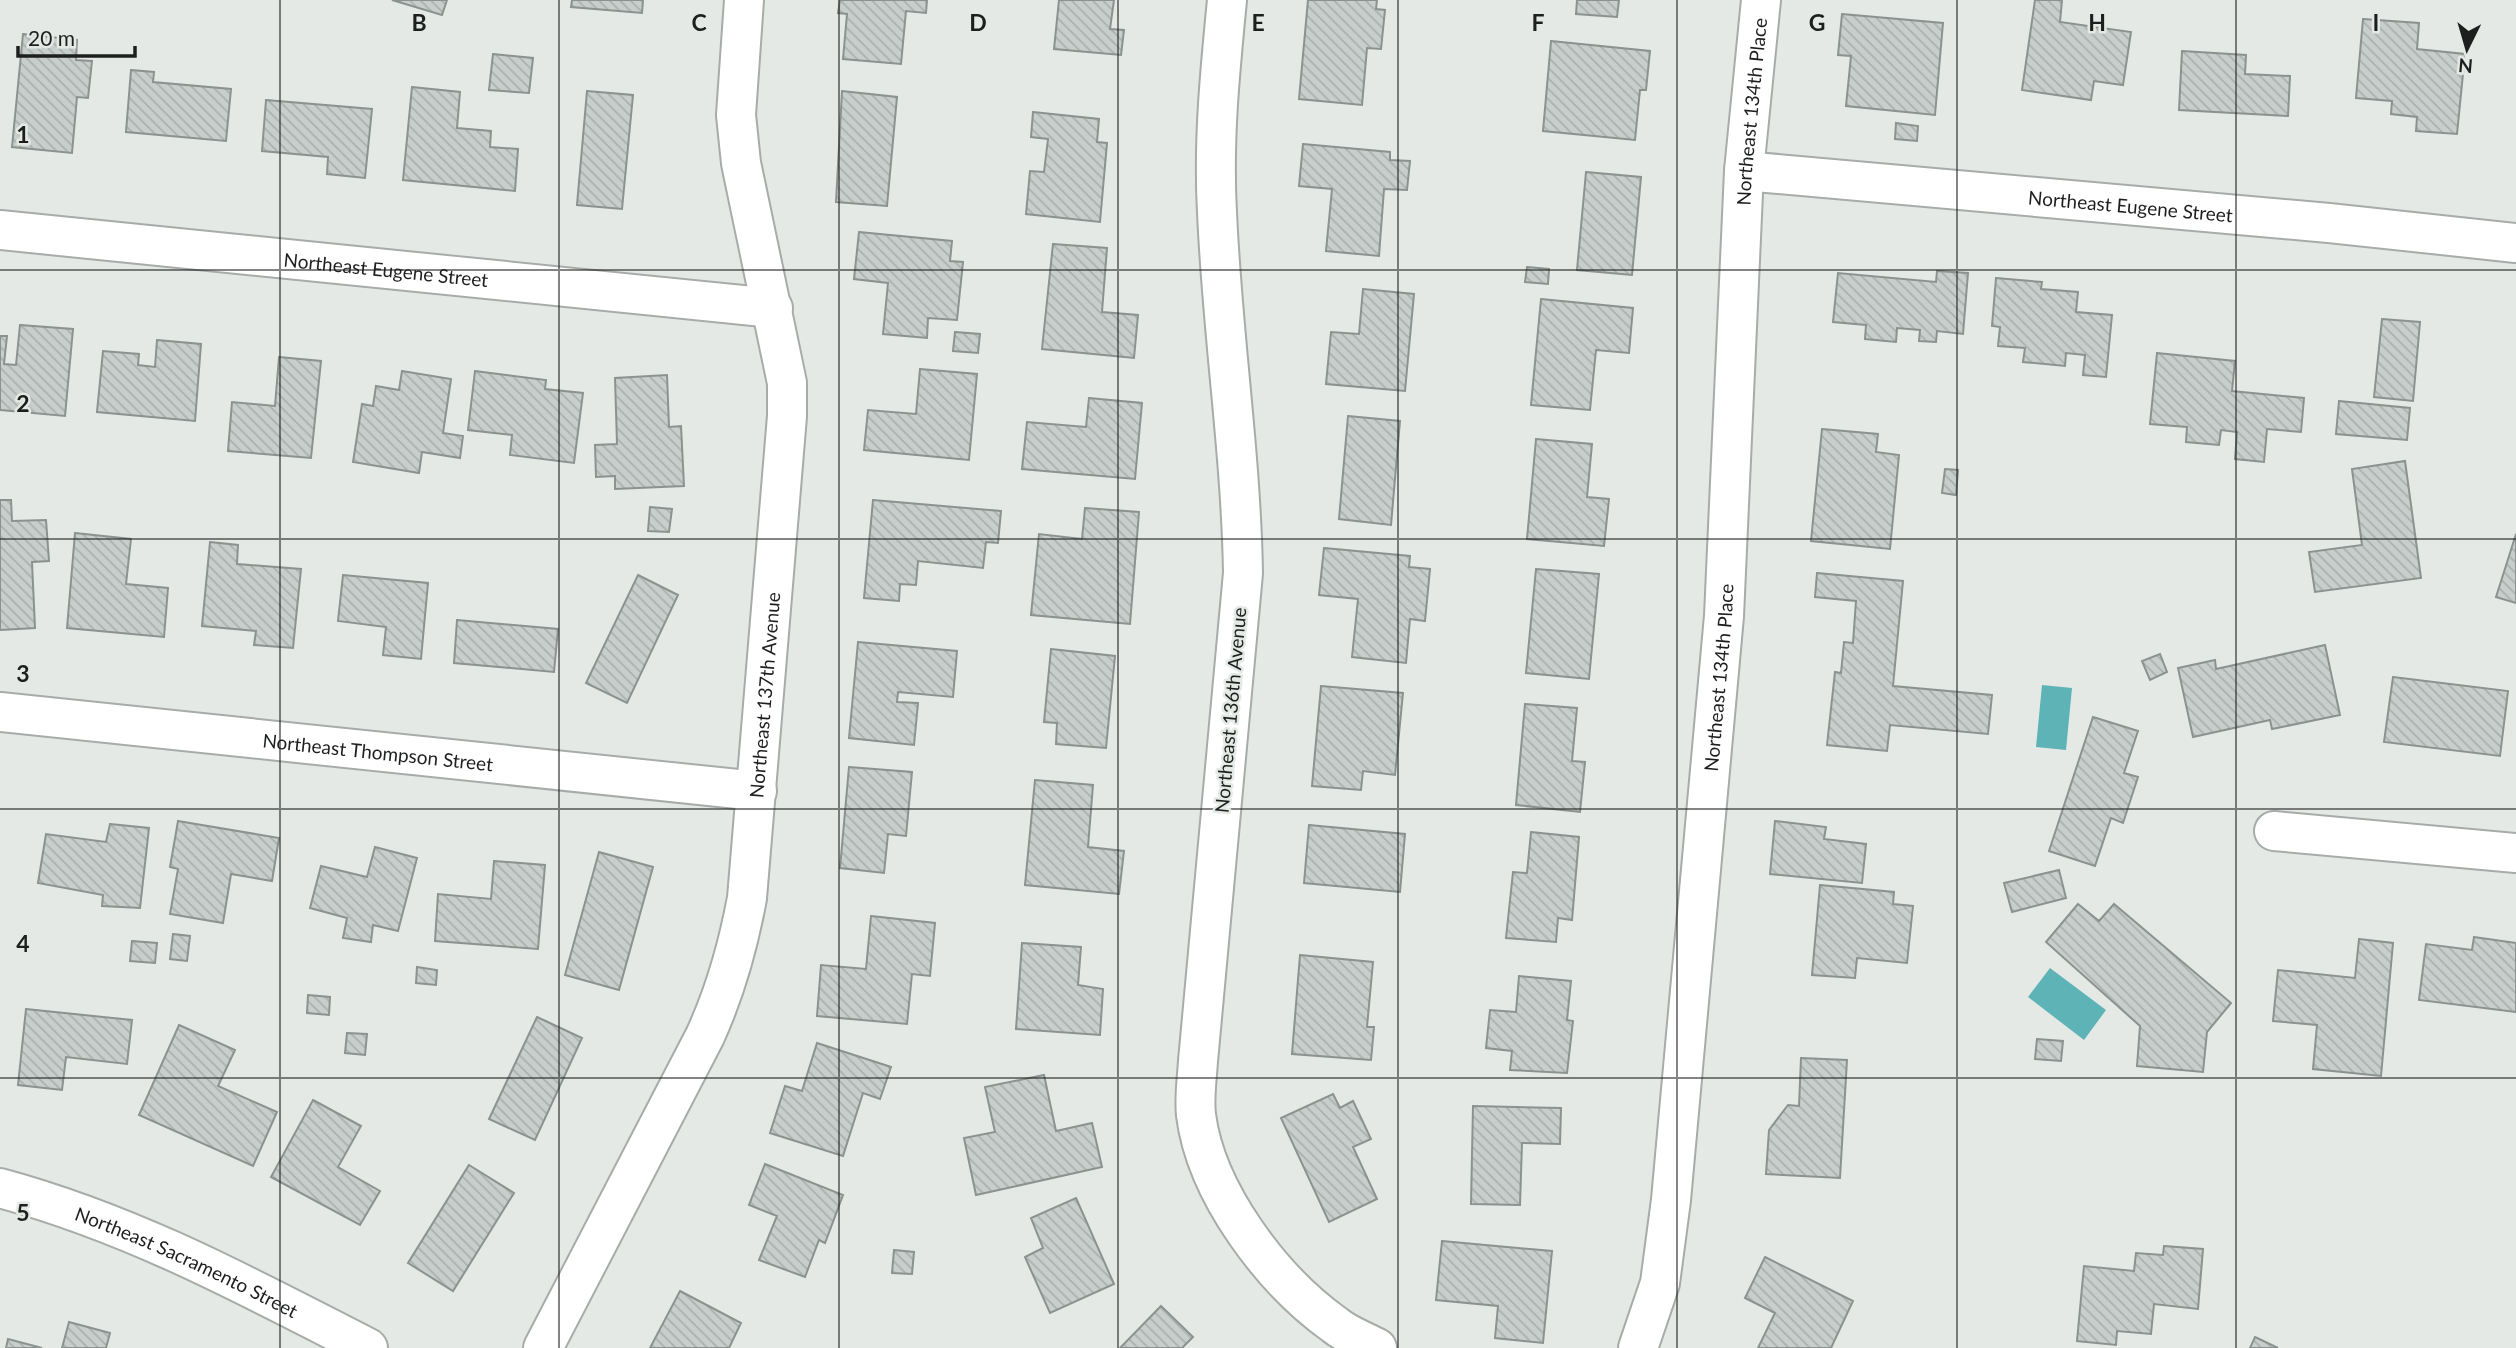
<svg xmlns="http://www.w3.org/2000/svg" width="2516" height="1348" viewBox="0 0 2516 1348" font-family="Lato,sans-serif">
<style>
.water{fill:#5eb3b6}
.building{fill:url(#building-back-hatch);stroke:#8c9290;stroke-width:2}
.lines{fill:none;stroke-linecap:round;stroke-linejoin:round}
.minor-casing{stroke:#a7aca9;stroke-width:42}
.minor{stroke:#fff;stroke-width:38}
.grid{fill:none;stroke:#1d1f1e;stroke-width:2;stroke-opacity:0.55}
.labels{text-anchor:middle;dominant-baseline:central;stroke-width:5;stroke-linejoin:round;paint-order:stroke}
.street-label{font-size:19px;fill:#1d1f1e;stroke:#e4e9e6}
.grid-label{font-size:23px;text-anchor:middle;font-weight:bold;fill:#1d1f1e;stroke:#e4e9e6;stroke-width:5;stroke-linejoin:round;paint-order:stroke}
</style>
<defs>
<pattern id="building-back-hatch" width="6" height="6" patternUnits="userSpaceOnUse" patternTransform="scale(1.75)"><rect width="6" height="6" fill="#c8cecc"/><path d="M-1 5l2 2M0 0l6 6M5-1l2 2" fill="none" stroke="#abb0af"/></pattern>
</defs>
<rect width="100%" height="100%" fill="#e4e9e6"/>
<!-- water -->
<path class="water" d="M2042,685L2072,688L2066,750L2036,747Z
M2050,968L2106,1010L2084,1040L2028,997Z"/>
<!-- building -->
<path class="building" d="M392,0H447L442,15Z
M572,0H643L642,13L571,7Z
M840,0H927L926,13L906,11L901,64L843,59L847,14L838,13Z
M1059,0H1114L1110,29L1124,30L1121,55L1054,49Z
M1308,0H1377L1376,9L1385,10L1381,49L1367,48L1362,105L1299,99Z
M1577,0H1619L1617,17L1576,14Z
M2035,0H2062L2060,22L2131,32L2123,85L2094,81L2091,100L2022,90Z
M1842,14L1943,23L1935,115L1846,106L1851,56L1838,55Z
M2363,19L2419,23L2417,49L2465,54L2457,134L2416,131L2417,117L2391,114L2392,101L2356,98Z
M23,34L77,40L76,60L92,61L88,98L77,97L72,153L12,147Z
M1551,41L1650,51L1646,90H1640L1635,140L1543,131Z
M2182,51L2246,55L2245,74L2290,76L2288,116L2179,110Z
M493,54L533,58L529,93L489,90Z
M131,70L154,72L153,82L231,89L226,141L126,132Z
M412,87L460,92L457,128L491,131L490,147L518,149L515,191L403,180Z
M587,91L633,95L622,209L577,205Z
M842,91L897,97L887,206L836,202Z
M266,100L372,109L365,178L327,174L328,157L262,151Z
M1033,112L1099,119L1097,142L1107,143L1100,222L1026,214L1030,171L1044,172L1048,139L1031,137Z
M1896,123L1918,126L1917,141L1895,139Z
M1303,144L1390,152V160L1410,161L1407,190L1384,189L1379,256L1326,251L1332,189L1299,186Z
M1586,172L1641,177L1632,275L1577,270Z
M859,232L952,241L950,261L963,262L957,320L928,318L927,338L883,334L888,283L854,279Z
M1053,244L1107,248L1102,312L1138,315L1134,358L1042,349Z
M1527,267L1549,269L1548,284L1525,282Z
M1937,271L1968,273L1963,334L1937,331L1936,342L1919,341L1920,330L1897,328L1896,342L1865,339L1866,325L1833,322L1838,273L1936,282Z
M1996,278L2042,282L2041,289L2078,292L2076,312L2112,315L2106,377L2083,375L2085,355L2066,353L2065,366L2023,362L2025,348L1998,346L2000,327L1992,326Z
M1363,289L1414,294L1405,391L1326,384L1331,332L1359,334Z
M1541,299L1633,308L1629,353L1596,350L1590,410L1531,405Z
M2382,319L2420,322L2413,401L2374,397Z
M20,325L73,329L65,416L0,410V336H7L4,364L16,365Z
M955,332L980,334L978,353L953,351Z
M157,340L201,344L195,421L97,412L103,351L139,354L138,365L155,367Z
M2157,353L2235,361L2232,391L2304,398L2301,432L2267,429L2264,462L2235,459L2237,432L2221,430L2219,445L2186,442L2187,427L2150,424Z
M279,357L321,361L311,458L228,451L232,402L275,406Z
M920,369L977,374L969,460L864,450L868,410L916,414Z
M402,371L451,379L443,433L463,436L460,458L422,452L419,473L353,462L362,404L373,406L376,386L399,390Z
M475,371L546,380L545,389L583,393L574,463L510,455L512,435L468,430Z
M667,375L669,427L681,426L684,486L615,489V476L596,477L595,445L617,444L615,378Z
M1089,398L1142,403L1135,479L1022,469L1027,422L1086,427Z
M2339,401L2410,408L2407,440L2336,434Z
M1348,416L1400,421L1391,525L1339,519Z
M1822,429L1878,434L1876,452L1899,455L1890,549L1811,541Z
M1536,439L1592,444L1587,497L1609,499L1604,546L1527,539Z
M2405,461L2421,578L2315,592L2309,552L2362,545L2352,469Z
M1945,469L1958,470L1956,495L1942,493Z
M0,500H11L12,521L46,520L49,561L32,562L35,628L0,630Z
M873,500L1001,511L998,543L986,542L983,568L918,561L916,585L900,584L899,601L864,598Z
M650,507L672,509L669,532L648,531Z
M1085,508L1139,512L1130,624L1031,615L1039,534L1082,539Z
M75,533L131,539L126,584L168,588L164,637L67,628Z
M2516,534V603L2496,597Z
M210,542L238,545L237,564L301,569L293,648L254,645L256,631L202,626Z
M1324,548L1410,556L1409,567L1430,569L1425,621L1410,619L1406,663L1352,657L1358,599L1319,595Z
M1536,569L1599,574L1589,679L1526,673Z
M1817,573L1903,581L1893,686L1992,695L1988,734L1890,725L1887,751L1827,745L1835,672L1841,673L1844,642L1853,643L1856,601L1815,597Z
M343,575L428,583L421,659L383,655L386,627L338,621Z
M638,575L678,595L627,703L586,683Z
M457,620L558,629L554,672L454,663Z
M858,642L957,651L953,697L898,692L897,702L918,703L914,745L849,738Z
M2325,645L2340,715L2272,729L2270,720L2193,737L2178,668L2215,660L2216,669Z
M1051,649L1115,656L1106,748L1056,744L1057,723L1044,722Z
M2160,654L2167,672L2150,680L2142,661Z
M2393,677L2508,691L2500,756L2384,742Z
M1321,686L1403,693L1395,775L1363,771L1361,790L1312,786Z
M1525,704L1577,708L1572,761L1585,762L1580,812L1516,805Z
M2093,717L2138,731L2124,773L2138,777L2123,823L2111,818L2095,866L2049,851Z
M849,767L912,772L906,836L888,834L884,873L840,868Z
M1035,780L1093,785L1088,847L1124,851L1119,894L1025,885Z
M178,821L279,838L272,881L231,874L223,923L170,914L178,869L170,867Z
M1775,821L1826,827L1824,839L1866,844L1862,883L1770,874Z
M110,824L149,828L140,908L102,906L103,895L38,883L46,834L106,842Z
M1309,825L1405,834L1400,892L1304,883Z
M1531,832L1579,837L1572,920L1558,918L1556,942L1506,938L1513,872L1527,873Z
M375,847L417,858L398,931L373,925L371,942L343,938L347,918L310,908L321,866L367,877Z
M599,852L653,867L619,990L565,975Z
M494,861L545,865L538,949L435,941L438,894L491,899Z
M2059,870L2066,898L2012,912L2004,883Z
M1820,885L1894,892L1893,904L1913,906L1907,963L1857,958L1855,978L1812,975Z
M2078,904L2099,921L2114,904L2231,1003L2207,1032L2203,1072L2137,1066L2140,1026L2046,942Z
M871,916L935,923L930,976L912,974L907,1024L817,1016L821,965L866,969Z
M173,934L190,936L187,961L170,959Z
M2474,937L2516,943V1012L2419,1000L2426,944L2472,950Z
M2359,939L2393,943L2381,1076L2313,1069L2317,1025L2273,1021L2278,970L2355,978Z
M132,941L157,943L155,963L130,961Z
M1022,943L1081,947L1078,985L1103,989L1100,1035L1016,1029Z
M1300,955L1373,962L1367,1027H1374L1371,1060L1292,1054Z
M417,967L437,970L436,985L416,983Z
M1519,976L1571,981L1567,1020L1573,1021L1567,1073L1510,1070L1512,1051L1486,1048L1490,1010L1516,1012Z
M308,995L330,997L329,1015L307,1013Z
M26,1009L132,1020L127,1064L66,1057L62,1090L18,1085Z
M537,1017L582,1038L535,1140L489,1119Z
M179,1025L235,1050L218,1086L277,1112L253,1166L139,1115Z
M347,1033L367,1034L365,1055L345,1053Z
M2037,1039L2063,1041L2061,1061L2035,1059Z
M817,1043L891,1067L880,1099L863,1093L843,1156L770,1133L785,1086L802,1091Z
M1801,1058L1847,1060L1840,1178L1766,1174L1769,1130L1788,1105L1799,1106Z
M1044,1075L1056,1131L1092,1123L1102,1167L976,1195L964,1138L995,1132L985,1087Z
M1333,1094L1340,1108L1353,1101L1371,1139L1353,1147L1377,1199L1329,1222L1281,1118Z
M313,1100L361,1126L338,1167L380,1191L360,1225L271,1177Z
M1473,1106L1561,1108L1560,1144L1522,1143L1520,1205L1471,1204Z
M765,1164L843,1195L825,1243L819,1240L805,1277L759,1260L777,1216L749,1205Z
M469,1165L514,1193L453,1291L408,1263Z
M1076,1198L1114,1284L1050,1313L1025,1257L1043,1248L1031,1218Z
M1442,1241L1552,1251L1543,1343L1495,1338L1498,1306L1436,1300Z
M2164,1246L2203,1249L2198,1309L2154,1304L2151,1334L2117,1331L2116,1345L2077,1341L2084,1266L2134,1271L2136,1253L2163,1255Z
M894,1250L914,1252L912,1274L892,1273Z
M1765,1257L1853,1301L1831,1348H1758L1775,1313L1745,1298Z
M680,1291L741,1323L729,1348H650Z
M1161,1306L1193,1337L1182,1348H1120Z
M69,1322L110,1333L106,1348H62Z
M2255,1337L2278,1348H2250Z
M8,1339L42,1348H6Z"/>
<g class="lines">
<!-- minor casing -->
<g class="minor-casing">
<g id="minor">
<path d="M1227,0C1220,71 1213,141 1217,212C1222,333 1241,452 1243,573L1198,1061C1197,1078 1194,1098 1196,1115C1206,1193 1272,1280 1335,1325C1347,1335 1364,1341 1377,1348"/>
<path id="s1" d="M1744,171L2329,223L2516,243"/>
<path id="s2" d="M0,230L773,308"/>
<path id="s3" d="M0,712L757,791"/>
<path d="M2274,831L2516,853"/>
<path id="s4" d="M0,1188C133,1224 247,1286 368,1348"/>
<path id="s5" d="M543,1348L705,1036C726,990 738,947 747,898L787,416V383L741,163L736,115L744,0"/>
<path id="s6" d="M1638,1348L1660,1283L1671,1200L1724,616L1744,171L1761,0"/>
</g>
</g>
<!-- minor -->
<use href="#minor" class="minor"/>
</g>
<!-- grid -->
<path class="grid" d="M280,0V1348M559,0V1348M839,0V1348M1118,0V1348M1398,0V1348M1677,0V1348M1957,0V1348M2236,0V1348M0,270H2516M0,539H2516M0,809H2516M0,1078H2516"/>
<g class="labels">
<!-- street labels -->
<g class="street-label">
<text stroke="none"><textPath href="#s6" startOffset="1244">Northeast 134th Place</textPath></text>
<text stroke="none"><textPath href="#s1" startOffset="388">Northeast Eugene Street</textPath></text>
<text stroke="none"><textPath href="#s2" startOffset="388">Northeast Eugene Street</textPath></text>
<text stroke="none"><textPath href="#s6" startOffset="677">Northeast 134th Place</textPath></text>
<text stroke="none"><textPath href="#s5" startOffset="700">Northeast 137th Avenue</textPath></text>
<text transform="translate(1230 710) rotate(-85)">Northeast 136th Avenue</text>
<text stroke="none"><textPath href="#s3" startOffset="380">Northeast Thompson Street</textPath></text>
<text stroke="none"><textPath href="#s4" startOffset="201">Northeast Sacramento Street</textPath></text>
</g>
</g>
<g class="grid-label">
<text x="419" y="31">B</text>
<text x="699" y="31">C</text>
<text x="978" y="31">D</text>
<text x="1258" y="31">E</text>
<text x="1538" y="31">F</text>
<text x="1817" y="31">G</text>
<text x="2097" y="31">H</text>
<text x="2376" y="31">I</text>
<text x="23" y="143">1</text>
<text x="23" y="412">2</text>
<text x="23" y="682">3</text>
<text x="23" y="952">4</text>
<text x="23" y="1221">5</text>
</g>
<!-- north arrow -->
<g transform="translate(2467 49) rotate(185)" stroke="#e4e9e6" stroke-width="5" paint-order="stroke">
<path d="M0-5L12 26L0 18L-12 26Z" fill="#1d1f1e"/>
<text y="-10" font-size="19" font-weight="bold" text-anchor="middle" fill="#1d1f1e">N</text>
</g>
<!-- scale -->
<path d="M18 46v10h117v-10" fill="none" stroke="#1d1f1e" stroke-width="3.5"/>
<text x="28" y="46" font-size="21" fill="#1d1f1e" stroke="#e4e9e6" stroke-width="5" paint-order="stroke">20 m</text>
</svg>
